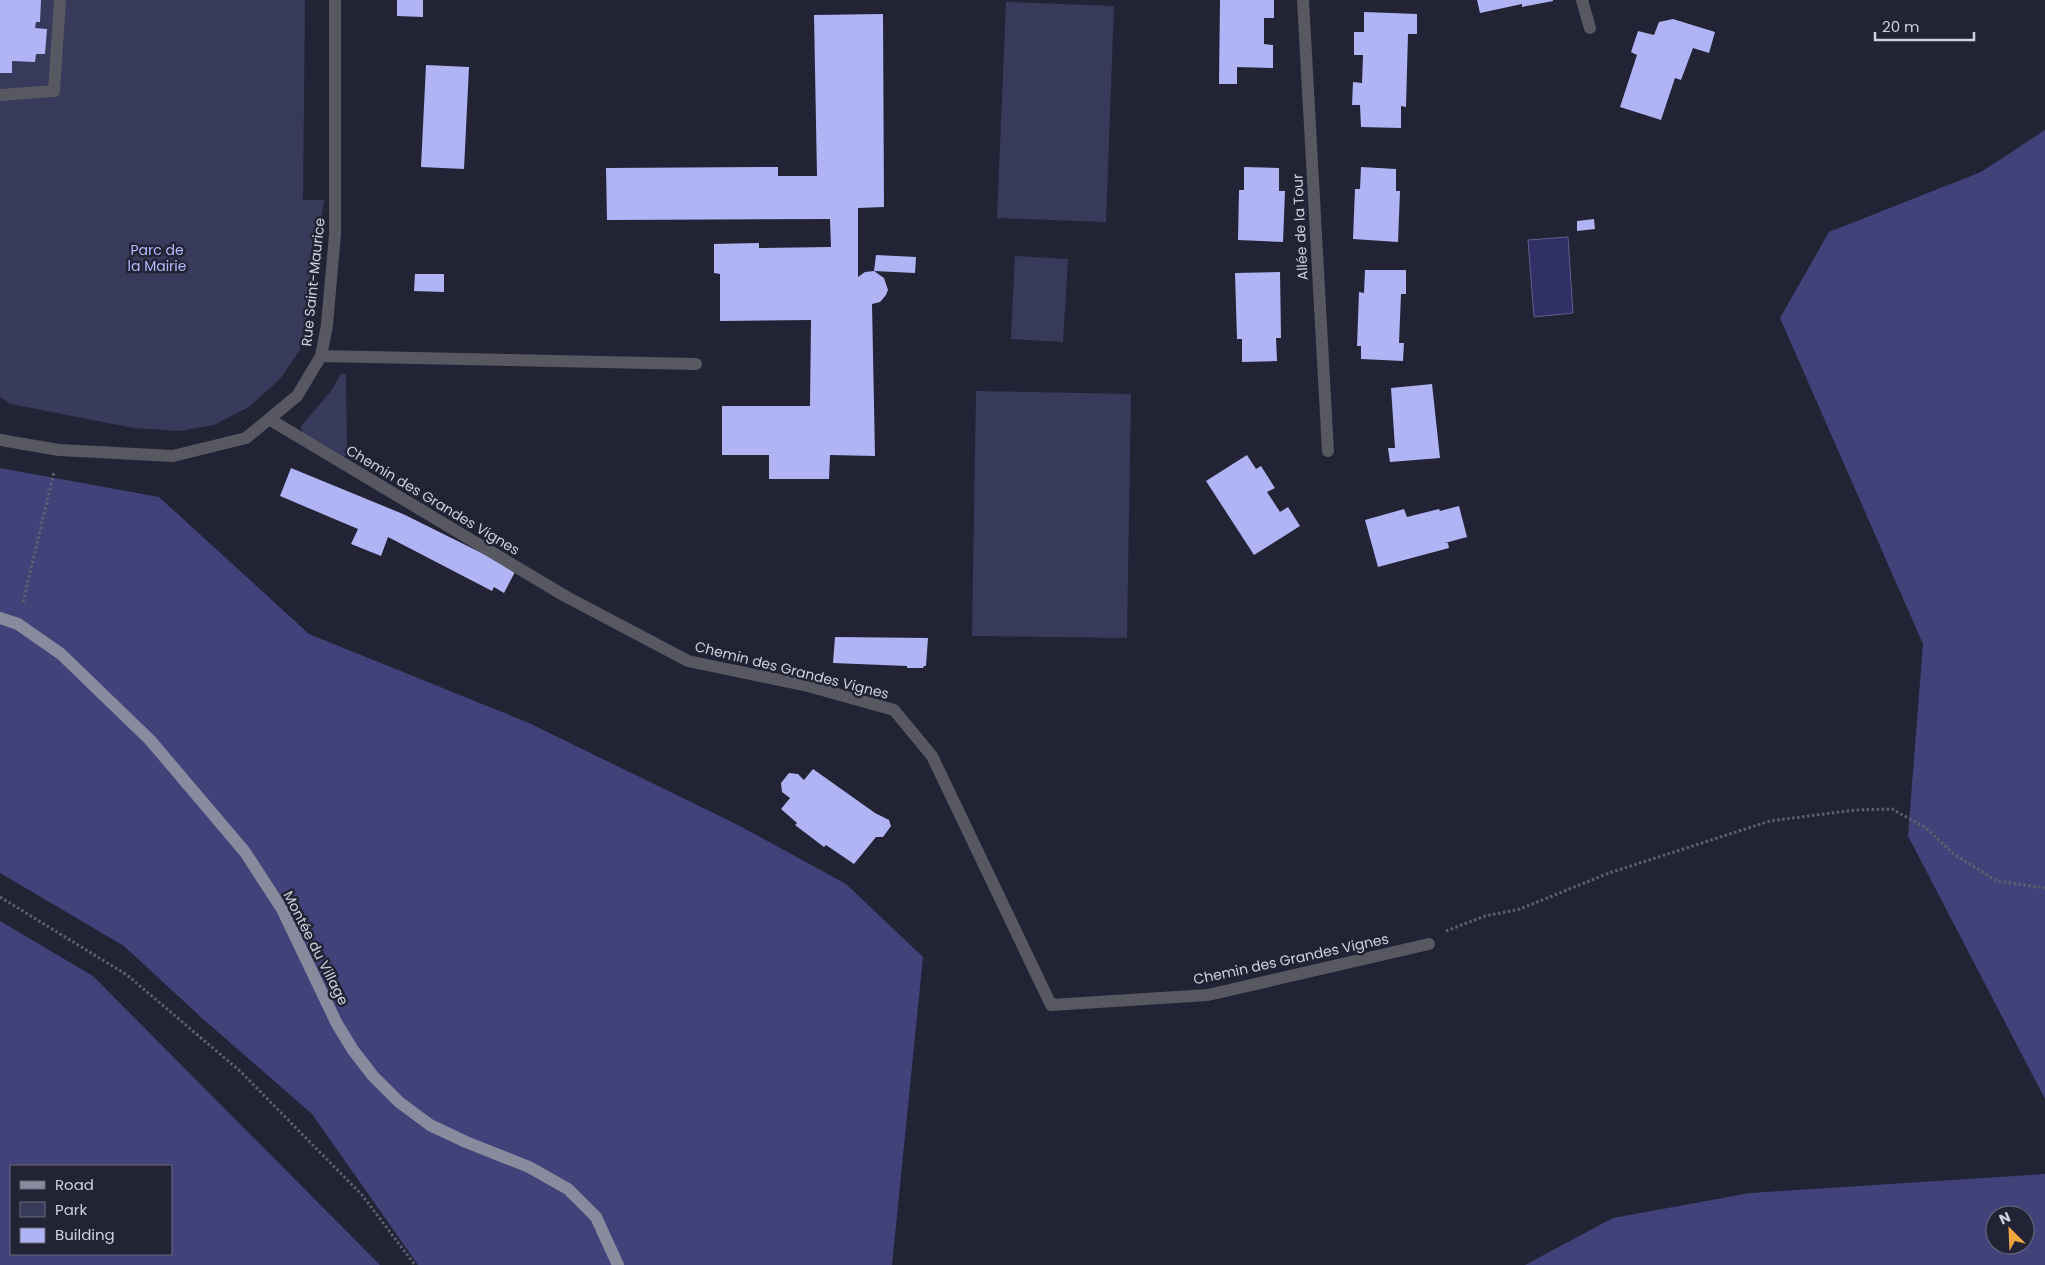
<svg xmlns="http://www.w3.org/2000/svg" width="2045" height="1265" viewBox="0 0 2045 1265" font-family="Poppins,sans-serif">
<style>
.green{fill:#383a5c}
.forest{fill:#42427a;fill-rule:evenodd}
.water{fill:#313066;stroke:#61608a}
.building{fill:#b0b4f5}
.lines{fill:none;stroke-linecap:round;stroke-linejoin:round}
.path{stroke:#5e5f6f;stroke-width:3;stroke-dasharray:2.5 2.5;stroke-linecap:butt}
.minor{stroke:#575861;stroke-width:12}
.major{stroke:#888a9e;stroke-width:12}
.labels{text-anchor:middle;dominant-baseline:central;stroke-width:5;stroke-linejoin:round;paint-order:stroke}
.street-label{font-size:14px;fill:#d0d1dd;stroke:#222335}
.park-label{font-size:14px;fill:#b5b9fe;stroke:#222335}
</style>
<rect width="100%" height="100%" fill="#222335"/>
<!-- green -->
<path class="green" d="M0,0H305L303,200H324L309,311L300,350L280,379L249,407L214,425L180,431L133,428L11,404L0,397Z
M1006,2L1114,6L1106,222L997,218Z
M1015,256L1068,259L1063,342L1011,339Z
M341,374H346L347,453L345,456L341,457L302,432L301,426L331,391Z
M976,391L1131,394L1127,638L972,636Z"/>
<!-- forest -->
<path class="forest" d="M2045,130V1099L1908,836L1923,644L1780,318L1829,232L1981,172Z
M0,468L159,497L309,634L529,723L738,825L846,884L923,957L892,1265H418L312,1114L203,1019L124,946L0,873Z
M0,921L93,976L380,1265H0ZM171,1166V1254H11V1166Z
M2045,1174V1265H1525L1613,1218L1750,1193ZM1995,1215H2025V1245H1995Z"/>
<!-- water -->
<path class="water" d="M1568,237L1573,313L1534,317L1528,240Z"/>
<!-- building -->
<path class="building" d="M0,0H41L40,22H36L35,28L47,29L45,54H36L35,62L12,61V73H0Z
M397,0H423V17L397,16Z
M1220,0H1274V18H1264V44L1273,45V68L1237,67V84H1219Z
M1477,0H1553V1L1522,7V4L1480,13Z
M1364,12L1417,14V34H1408L1406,107L1401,106V128L1361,127L1360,105H1352L1353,82L1362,83L1363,55H1354V32H1364Z
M883,14L884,207L858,208V277L865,272L874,271L884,278L888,290L886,295L880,302L872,304L875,456L830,455L829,479H769V455H722V406H810L811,320L720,321V274L714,273V244L759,243V248L831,247L830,219L607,220L606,168L778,167V176H817L814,15Z
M1673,19L1715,32L1709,53L1693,48L1681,80L1675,78L1661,120L1620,107L1637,55L1631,52L1638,31L1654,35L1659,22Z
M426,65L469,67L464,169L421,167Z
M1244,167L1279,168V191H1285L1283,242L1238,240L1239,190H1244Z
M1361,167L1396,169V191H1400L1398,242L1353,239L1355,189H1360Z
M1594,219L1595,229L1577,231V221Z
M876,255L916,257L915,273L874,271Z
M1365,270H1406V294H1401L1399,343H1404L1403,361L1361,359V346H1357L1359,292L1364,293Z
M1280,272L1281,338H1276L1277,361L1242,362V339H1237L1235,273Z
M415,274H444V292L414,291Z
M1432,384L1440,458L1390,462L1388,448H1395L1391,388Z
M1247,455L1256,469L1261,466L1275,488L1267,492L1280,512L1288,507L1300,526L1254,555L1206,481Z
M291,468L403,514L516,570L504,593L494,587L492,591L388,537L381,556L351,544L358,529L280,496Z
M1459,506L1467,537L1445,543H1448L1449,548L1378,567L1365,520L1404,509L1407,517L1439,509L1440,511Z
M835,637L928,638L926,666H924L923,668H907V666L833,663Z
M813,769L875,813L889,820L891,826L883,837H876L854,864L826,845L824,847L795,825L797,823L781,809L790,798L782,792L781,783L789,773L798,774L804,780Z"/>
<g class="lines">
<!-- path -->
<path class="path" d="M23,602L54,472
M0,897L127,975L240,1071L362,1195L415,1265
M1446,931L1485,916L1520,909L1609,873L1770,821L1855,810L1892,809L1926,828L1955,855L1997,881L2045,888"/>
<!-- minor -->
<path class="minor" d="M1303,0L1328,451
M1582,0L1590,28
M0,95L54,91L60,0
M321,356L696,364
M269,419L565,596L688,661L808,686L894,710L932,756L1051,1005L1208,995L1429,944
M0,440L59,450L173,456L246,438L297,396L321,356L327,325L335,234V0"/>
<!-- major -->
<path class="major" d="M0,618L18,624L61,654L150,740L245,852L282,909L337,1024L353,1050L373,1076L399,1102L430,1125L466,1142L529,1167L568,1189L596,1217L618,1265"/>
</g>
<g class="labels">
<!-- street labels -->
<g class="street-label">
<text transform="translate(1300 227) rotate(-93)">Allée de la Tour</text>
<text transform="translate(313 282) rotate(-84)">Rue Saint-Maurice</text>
<text transform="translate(433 500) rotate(31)">Chemin des Grandes Vignes</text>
<text transform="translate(792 670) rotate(14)">Chemin des Grandes Vignes</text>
<text transform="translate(316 948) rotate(63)">Montée du Village</text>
<text transform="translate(1291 959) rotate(-12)">Chemin des Grandes Vignes</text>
</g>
<!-- park labels -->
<g class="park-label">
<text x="157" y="250">Parc de<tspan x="157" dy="16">la Mairie</tspan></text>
</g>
</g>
<!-- legend -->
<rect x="10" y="1165" width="162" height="90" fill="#222335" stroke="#686978"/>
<rect x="20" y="1181" width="25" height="8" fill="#888a9e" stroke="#686978"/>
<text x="55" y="1190" font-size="15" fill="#d0d1dd">Road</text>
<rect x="20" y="1202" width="25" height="15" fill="#383a5c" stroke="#686978"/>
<text x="55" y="1215" font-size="15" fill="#d0d1dd">Park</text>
<rect x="20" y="1228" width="25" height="15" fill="#b0b4f5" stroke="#686978"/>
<text x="55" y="1240" font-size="15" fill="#d0d1dd">Building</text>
<!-- north arrow -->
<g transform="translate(2010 1230) rotate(336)"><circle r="24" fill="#222335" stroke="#686978"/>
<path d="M0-4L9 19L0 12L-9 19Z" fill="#f0a63f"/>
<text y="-8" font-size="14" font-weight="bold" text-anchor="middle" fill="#d0d1dd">N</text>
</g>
<!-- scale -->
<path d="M1875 32v8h99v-8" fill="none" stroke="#d0d1dd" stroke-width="2.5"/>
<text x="1882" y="32" font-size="15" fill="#d0d1dd" stroke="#222335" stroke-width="4" paint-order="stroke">20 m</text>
</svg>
